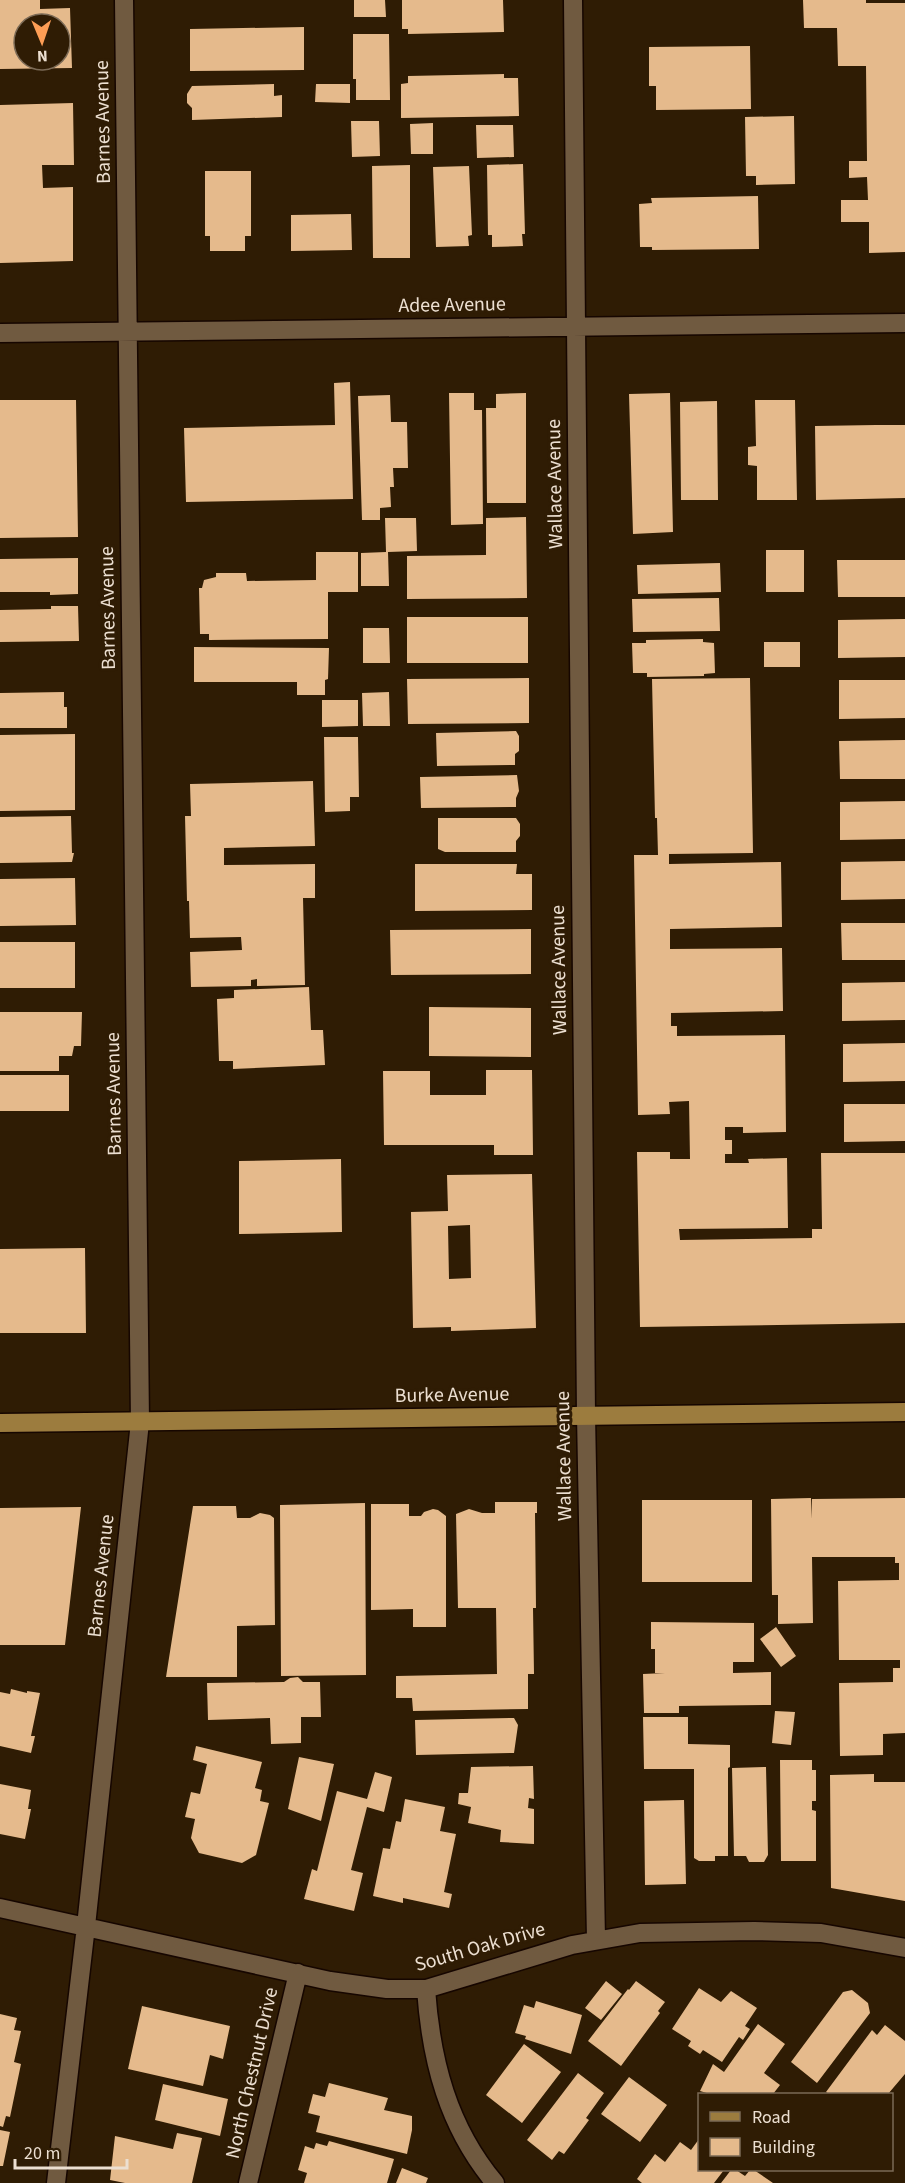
<svg xmlns="http://www.w3.org/2000/svg" width="905" height="2183" viewBox="0 0 905 2183" font-family="'Source Sans 3',sans-serif">
<style>
.building{fill:#e5ba8c;fill-rule:evenodd}
.lines{fill:none;stroke-linecap:round;stroke-linejoin:round}
.minor-casing{stroke:#160600;stroke-width:21}
.major-casing{stroke:#160600;stroke-width:21}
.minor{stroke:#705a40;stroke-width:18}
.major{stroke:#9c7c3e;stroke-width:18}
.labels{text-anchor:middle;dominant-baseline:central;stroke-width:6;stroke-linejoin:round;paint-order:stroke}
.street-label{font-size:20px;fill:#ecdfd1;stroke:#2f1c04}
</style>
<rect width="100%" height="100%" fill="#2f1c04"/>
<!-- building -->
<path class="building" d="M0,0H40V9L70,8L72,68L0,69ZM24,24H60V60H24Z
M354,0H385L386,17H354Z
M402,0H503L504,32L408,34V29H402Z
M803,0H866V3H905V252L869,253V222H841V200H868L867,177L849,178V161H867L866,66H838L837,28H804Z
M304,27V70L190,71V29Z
M353,34H389L390,100H356V79H353Z
M750,46L751,109L656,110V86H649V47Z
M504,74V78H518L519,116L401,118V84L408,83V76Z
M274,84V96L282,95V117L192,120V108L187,103V94L192,86Z
M316,84H350V103L315,102Z
M73,103L74,165H42L43,188L73,187V261L0,263V105Z
M794,116L795,184L756,185V176H746L745,117Z
M351,121H379L380,156L352,157Z
M433,123V154H411L410,124Z
M476,125H513L514,157L477,158Z
M523,164L525,234H522L523,246L492,247V235H488L487,165Z
M410,165V258H373L372,166Z
M469,166L472,235L468,236L469,246L436,247L433,167Z
M205,171H251V236H245V251H210V236H205Z
M758,196L759,249L652,250V247H640L639,204L652,203L651,198Z
M351,214L352,250L291,251V215Z
M350,382L353,499L186,502L184,428L335,425L334,383Z
M449,393H474V410H482L483,524L451,525Z
M526,393V503H487L486,408H496V394Z
M670,393L673,532L633,534L629,394Z
M390,395L391,422H407L408,468H393L394,487H390L391,507L380,508V520H362L358,396Z
M0,400H76L78,537L0,538Z
M755,400H795L797,500H757V466L748,465V447L756,446Z
M717,401L718,500H681L680,402Z
M876,425H905V498L816,500L815,426Z
M526,517L527,598L407,599V556L486,555V518Z
M385,518H416L417,551L388,552L389,586H361V553L386,552Z
M766,550H804V592H766Z
M316,552H358V592H328V639L209,640V634H200L199,588H202L204,580L216,577V573H246L247,581L316,580Z
M78,558V594L50,595V592H0V559Z
M837,560H905V597H838Z
M720,563L721,592L638,594L637,565Z
M719,598L720,631L633,632L632,599Z
M51,606H78L79,641L0,642V610L51,609Z
M407,617H528V663H407Z
M905,619V657L838,658V620Z
M363,628H389L390,663H363Z
M703,639V642L714,643L715,673L704,674V676L647,677V673H633L632,643H646V640Z
M764,642H800V667H764Z
M194,647L329,648L328,679L325,680V695H297V682H194Z
M529,678V723L408,724L407,679Z
M750,678L753,853L669,854V864L781,862L782,927L670,929V949L782,948L783,1011L671,1013V1026H677V1036L785,1035L786,1132L743,1133V1127H725V1140H732V1154H725V1163H749L748,1159L787,1158L788,1228L679,1229L680,1240L812,1238V1229H822L821,1153H905V1323L640,1327L637,1152H670V1159H690L689,1101L669,1102L670,1114L638,1115L634,855H658L657,818H655L652,679Z
M839,680H905V718L839,719Z
M64,692V707H67V728H0V693Z
M389,692L390,726H363L362,693Z
M322,700H358V726L322,727Z
M516,731L519,736V751L515,754V765L437,766L436,733Z
M75,734V810L0,811V735Z
M324,737H358L359,797H350V811L325,812Z
M905,740V779H840L839,741Z
M517,775L519,791L516,798V807L421,808L420,777Z
M313,781L315,846L224,848V865L315,864V898H303L305,985L257,986V979L251,980V986L191,987L190,952L242,950L241,937L190,938L189,901H187L185,816H191L190,784Z
M905,801V839L840,840V802Z
M71,816L72,853H74L72,862L0,863V817Z
M438,818H516L520,824V836L516,841V852H445L438,849Z
M905,861V899L841,900V862Z
M415,864H517L516,874H532V910L415,911Z
M75,878L76,925L0,926V879Z
M841,923H905V960H842Z
M531,929V974L391,975L390,930Z
M0,942H75V988H0Z
M905,982V1020L842,1021V983Z
M309,987L311,1030H323L325,1065L233,1069V1061H219L217,999L234,998V990Z
M429,1007L531,1008V1057L429,1056Z
M0,1012H82L81,1046H74L72,1056H59V1071H0Z
M905,1043V1081L843,1082V1044Z
M486,1070H532L533,1155H494V1145H384L383,1071H430V1095H486Z
M0,1075H69V1111H0Z
M844,1104H905V1141L844,1142Z
M341,1159L342,1232L239,1234V1161Z
M532,1174L536,1328L451,1331V1327L413,1328L411,1212L448,1211L447,1175ZM470,1225L471,1278L449,1279L448,1226Z
M85,1248L86,1333H0V1249Z
M811,1498L812,1519V1499L905,1498V1733L883,1734V1755L840,1756L839,1683L893,1682V1668H900V1660H839L838,1581L899,1580V1563H895V1557H812L813,1623L778,1624V1595H772L771,1499Z
M642,1500H752V1582H642Z
M495,1502H537V1513H535L536,1608H533L534,1674H528V1709L413,1711L412,1698H396V1676L497,1674L496,1608H458L456,1514L469,1509L482,1513H495Z
M365,1503L366,1675L281,1676L280,1505Z
M371,1504H409V1516H421L424,1512L433,1509L438,1510L446,1516V1627H413V1609L371,1610Z
M193,1506H236L237,1518H250L260,1513L270,1515L274,1518L275,1625L237,1626V1677H166Z
M81,1507L65,1645H0V1508Z
M651,1622L754,1623V1662H733V1673L771,1672V1705L679,1706V1713H644L643,1674L665,1673H655V1649H651Z
M776,1627L796,1656L781,1667L760,1639Z
M298,1677L303,1682H320L321,1717H301V1743L271,1744L270,1718L208,1720L207,1683L284,1682L290,1678Z
M11,1689L27,1693V1691L40,1693L31,1736H35L31,1753L0,1746V1692L10,1694Z
M775,1711L795,1712L791,1745L772,1743Z
M643,1717H688V1744L730,1745V1767L728,1768V1856H715V1861H699L694,1858V1769H644Z
M514,1718L518,1725L514,1753L416,1755L415,1720Z
M196,1746L262,1762L255,1788L262,1790L260,1801L269,1803L256,1855L242,1863L199,1853L191,1838L195,1819L185,1817L191,1792L200,1794L207,1764L193,1760Z
M299,1757L334,1764L321,1821L288,1809Z
M780,1760H812V1770H816V1801H812V1810L816,1811V1861H781Z
M533,1766L534,1799L529,1798L528,1808L534,1809V1844L500,1842L501,1830L468,1823L471,1807L458,1804L459,1793H468L471,1767Z
M766,1767L768,1855L764,1862H749L746,1856H734L732,1768Z
M375,1772L392,1777L384,1812L367,1807L351,1870L363,1873L354,1911L304,1899L312,1869L317,1871L337,1791L367,1799Z
M874,1774V1782H905V1901L831,1888L830,1775Z
M0,1784L31,1790L28,1809H31L25,1839L0,1834Z
M405,1799L445,1807L440,1831L456,1834L444,1892L452,1894L449,1908L403,1898V1903L373,1896L383,1848L390,1849L396,1821L401,1822Z
M684,1800L686,1884L645,1885L644,1801Z
M606,1981L622,1994L601,2020L585,2008Z
M636,1981L665,2002L658,2011L660,2013L621,2066L588,2041L628,1989L629,1990Z
M699,1988L721,2002L731,1991L757,2008L745,2026L750,2029L743,2040L739,2037L722,2062L703,2050L700,2054L688,2046L691,2041L672,2029Z
M852,1990L868,2003L870,2013L817,2083L791,2062L843,1992Z
M536,2001L582,2015L571,2054L525,2039L526,2036L515,2033L524,2005L534,2008Z
M142,2006L230,2026L223,2059L210,2055L203,2086L128,2069Z
M0,2014L17,2018L14,2030L21,2031L14,2062L21,2064L10,2117L6,2116L3,2127L0,2126Z
M758,2024L785,2044L764,2073L780,2085L773,2094H710L700,2091L713,2064L724,2072Z
M885,2025L905,2041V2074L888,2094H829L826,2092L872,2030L877,2035Z
M524,2044L561,2072L522,2123L486,2095Z
M578,2073L604,2093L586,2118L589,2120L564,2154L559,2151L552,2160L527,2140Z
M629,2077L667,2105L640,2142L601,2114Z
M329,2083L388,2098L384,2110L412,2116V2130L407,2154L316,2132L320,2116L308,2113L313,2094L325,2097Z
M163,2084L228,2099L220,2136L155,2120Z
M0,2130L10,2132L3,2166H0Z
M177,2133L202,2138L192,2183H125L110,2180L115,2136L173,2149Z
M699,2139V2169L724,2170L714,2183H642L637,2179L655,2154L665,2162L680,2142L691,2150Z
M329,2141L394,2159L387,2183H304L307,2173L298,2170L305,2146L314,2149L316,2143L327,2146Z
M402,2168L428,2178L426,2183H396Z
M731,2170H736L745,2176L750,2170H754L773,2183H721Z"/>
<g class="lines">
<!-- minor casing -->
<g class="minor-casing">
<path id="minor" d="M573,0L586,1415L596,1939
M0,333L905,323
M0,1908L330,1981L387,1989H426L572,1945L640,1933L754,1931L821,1933L905,1948
M426,1989C431,2061 448,2127 495,2183
M56,2183L86,1926L140,1422L124,0
M248,2183L298,1973"/>
</g>
<!-- major casing -->
<g class="major-casing">
<path id="major" d="M0,1423L905,1412"/>
</g>
<!-- minor -->
<use href="#minor" class="minor"/>
<!-- major -->
<use href="#major" class="major"/>
</g>
<g class="labels">
<!-- street labels -->
<g class="street-label">
<text transform="translate(103 122) rotate(-91)">Barnes Avenue</text>
<text transform="translate(452 305) rotate(-1)">Adee Avenue</text>
<text transform="translate(555 484) rotate(-91)">Wallace Avenue</text>
<text transform="translate(108 608) rotate(-91)">Barnes Avenue</text>
<text transform="translate(559 970) rotate(-91)">Wallace Avenue</text>
<text transform="translate(114 1094) rotate(-91)">Barnes Avenue</text>
<text transform="translate(452 1395) rotate(-1)">Burke Avenue</text>
<text transform="translate(564 1456) rotate(-91)">Wallace Avenue</text>
<text transform="translate(101 1576) rotate(-84)">Barnes Avenue</text>
<text transform="translate(480 1947) rotate(-16)">South Oak Drive</text>
<text transform="translate(252 2073) rotate(-77)">North Chestnut Drive</text>
</g>
</g>
<!-- legend -->
<rect x="698" y="2093" width="195" height="78" fill="#2f1c04" stroke="#7b6a56" stroke-width="1.5"/>
<rect x="710" y="2112" width="30" height="9" fill="#9c7c3e" stroke="#7b6a56" stroke-width="1.5"/>
<text x="752" y="2123" font-size="18" fill="#ecdfd1">Road</text>
<rect x="710" y="2138" width="30" height="18" fill="#e5ba8c" stroke="#7b6a56" stroke-width="1.5"/>
<text x="752" y="2153" font-size="18" fill="#ecdfd1">Building</text>
<!-- north arrow -->
<g transform="translate(42 42) rotate(178)"><circle r="28" fill="#2f1c04" stroke="#7b6a56" stroke-width="1.5"/>
<path d="M0-4.5L10 22L0 15L-10 22Z" fill="#fd9d55"/>
<text y="-9" font-size="16" font-weight="bold" text-anchor="middle" fill="#ecdfd1">N</text>
</g>
<!-- scale -->
<path d="M15 2159v9h112v-9" fill="none" stroke="#ecdfd1" stroke-width="3"/>
<text x="24" y="2159" font-size="18" fill="#ecdfd1" stroke="#2f1c04" stroke-width="4.5" paint-order="stroke">20 m</text>
</svg>
